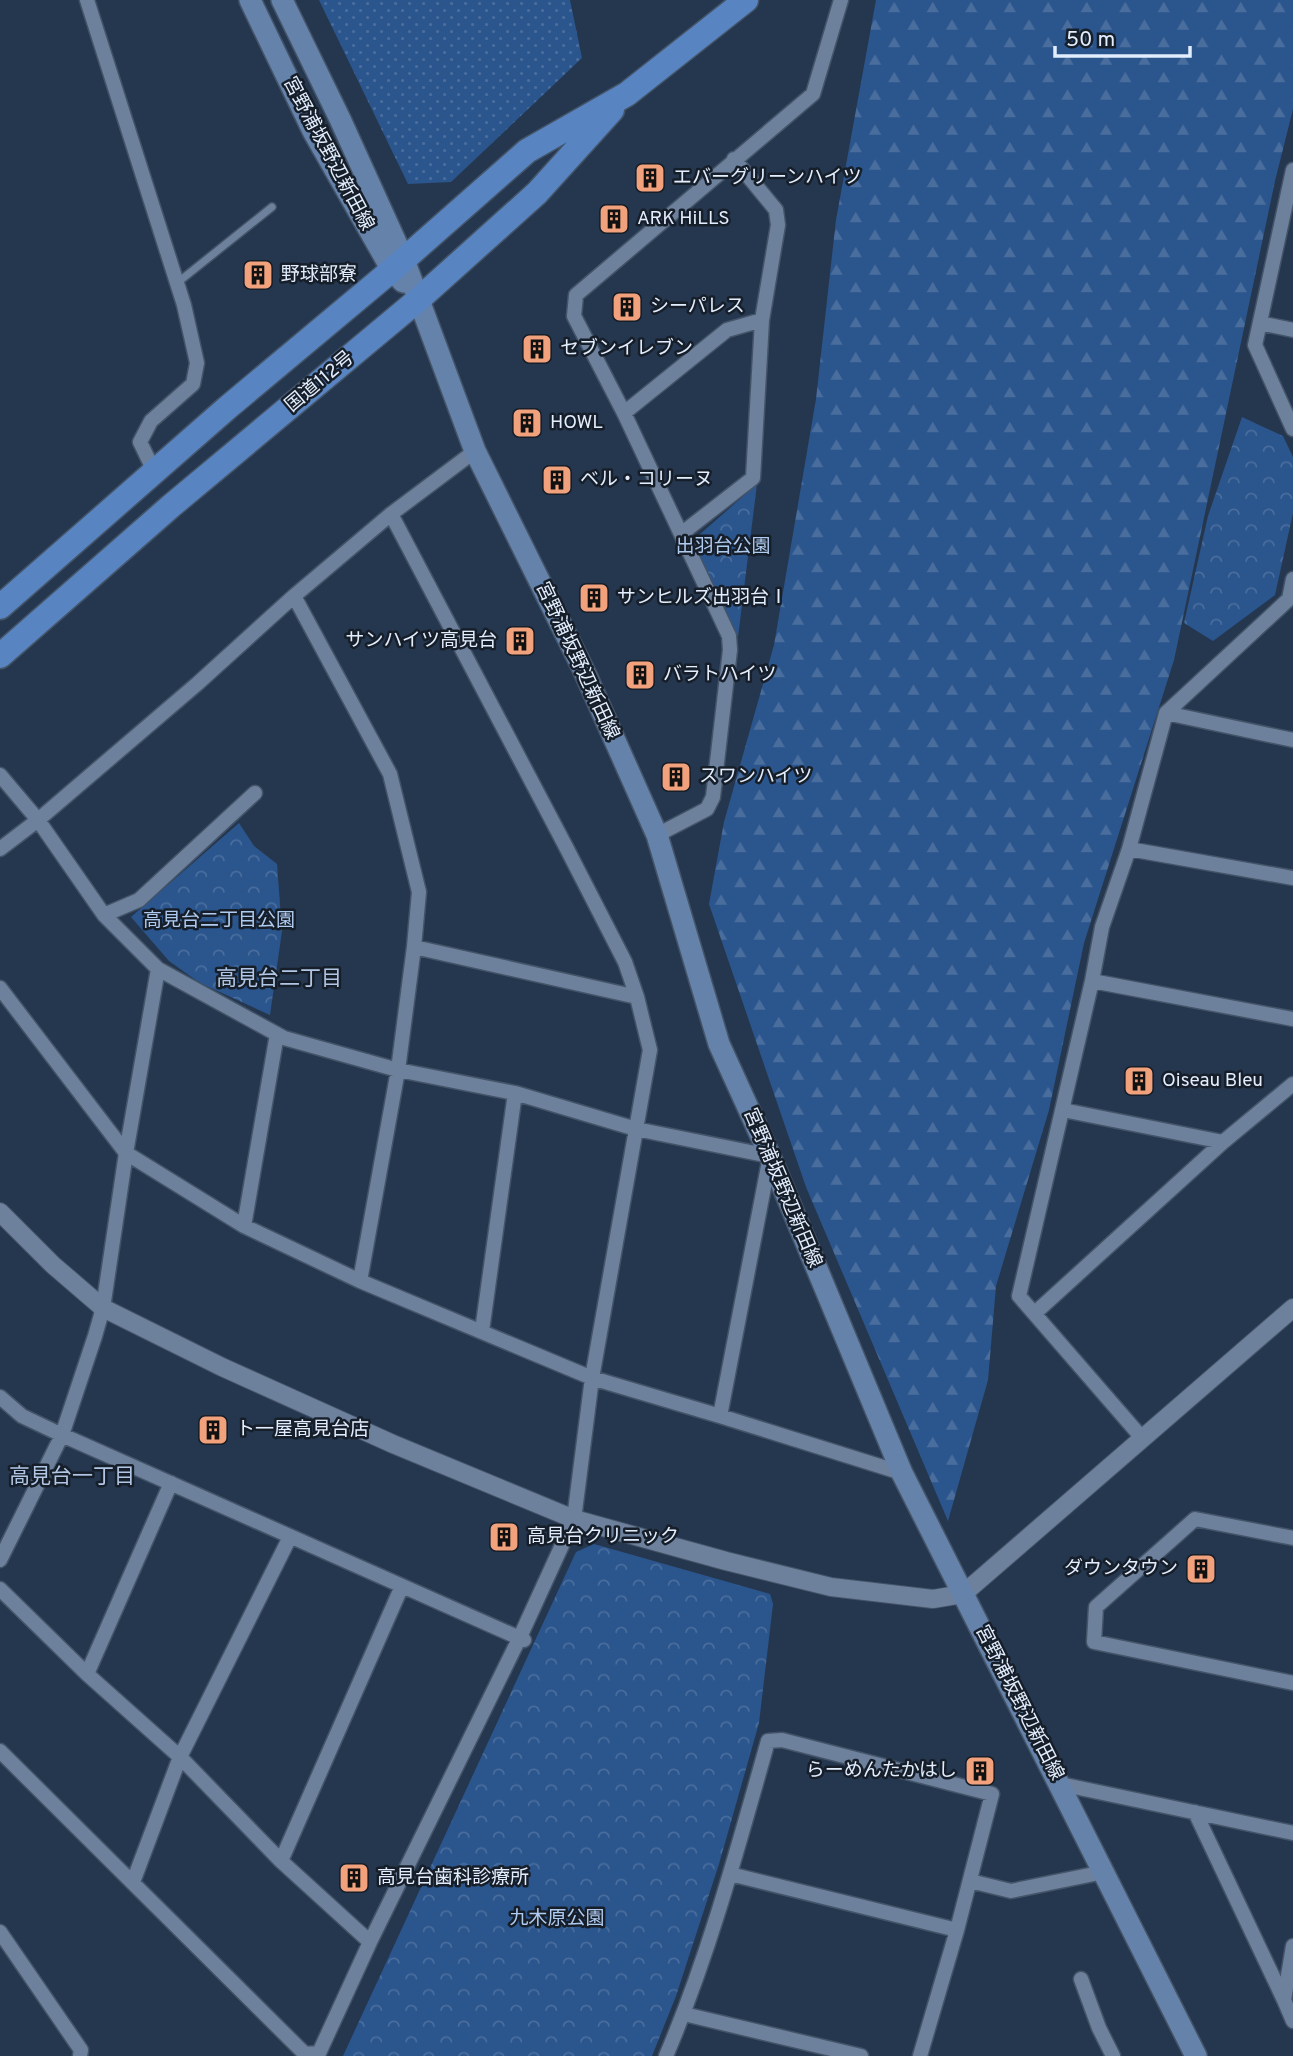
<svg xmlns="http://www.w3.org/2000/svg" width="1293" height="2056" viewBox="0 0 1293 2056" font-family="Overpass,'Noto Sans JP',sans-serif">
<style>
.grass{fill:url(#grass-dots)}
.forest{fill:url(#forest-firs)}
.park{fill:url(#park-crowns)}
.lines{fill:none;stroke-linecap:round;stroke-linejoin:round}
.service-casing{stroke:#445468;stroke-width:10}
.minor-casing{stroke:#445468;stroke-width:17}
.tertiary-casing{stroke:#445468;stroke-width:20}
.secondary-casing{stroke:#445468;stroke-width:24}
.trunk-casing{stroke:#445468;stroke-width:27}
.service{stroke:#6d819d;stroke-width:7}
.minor{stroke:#6d819d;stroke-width:14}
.tertiary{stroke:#6d819d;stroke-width:18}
.secondary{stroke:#6582aa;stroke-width:21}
.trunk{stroke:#5884c1;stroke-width:24}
.labels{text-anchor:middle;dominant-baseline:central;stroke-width:5;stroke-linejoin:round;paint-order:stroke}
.street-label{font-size:19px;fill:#e2edfd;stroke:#161e29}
.poi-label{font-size:19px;fill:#e2edfd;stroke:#161e29;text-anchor:start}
.park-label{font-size:19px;fill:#b0cbf0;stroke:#161e29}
.neighbourhood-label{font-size:21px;fill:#b0c6e4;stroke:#161e29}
</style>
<defs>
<pattern id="grass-dots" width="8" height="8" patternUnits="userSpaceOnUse" patternTransform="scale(1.75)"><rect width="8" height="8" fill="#2b558d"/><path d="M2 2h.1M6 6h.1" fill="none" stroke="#496e9e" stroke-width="1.8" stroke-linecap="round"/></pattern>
<pattern id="forest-firs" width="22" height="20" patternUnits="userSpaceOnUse" patternTransform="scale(1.75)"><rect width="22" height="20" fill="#2b558d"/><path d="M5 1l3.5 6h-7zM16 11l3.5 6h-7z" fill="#496e9e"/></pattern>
<pattern id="park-crowns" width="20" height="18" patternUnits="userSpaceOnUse" patternTransform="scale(1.75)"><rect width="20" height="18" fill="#2b558d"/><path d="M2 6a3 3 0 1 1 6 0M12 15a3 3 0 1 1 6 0" fill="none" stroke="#496e9e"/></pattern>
</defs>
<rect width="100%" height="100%" fill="#25374f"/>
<!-- grass -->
<path class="grass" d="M319,0H570L582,58L451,182L408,184Z"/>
<!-- forest -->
<path class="forest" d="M876,0H1293V109L1275,181L1174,660L1084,943L1049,1110L996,1286L988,1380L948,1521L806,1187L709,904L724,822L774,645L816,399L836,220Z"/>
<!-- park -->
<path class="park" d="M1242,417L1283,436L1293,457V513L1275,595L1213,641L1184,623L1208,516Z
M757,484L738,637L697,553L698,536Z
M239,823L254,846L277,864L282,931L270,1015L200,983L169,961L131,917Z
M594,1544L770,1594L773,1604L759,1723L719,1864L676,1996L652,2056H343L576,1552Z"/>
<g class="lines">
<!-- service casing -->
<g class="service-casing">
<path id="service" d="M177,283L272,207"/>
</g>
<!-- minor casing -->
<g class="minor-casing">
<path id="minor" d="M87,0L184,305L197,363L193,384L151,421L140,442L154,471
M1293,170L1255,345L1293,429
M1260,323L1293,330
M624,413L727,330L762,320
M681,534L753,478L762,320L778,225L776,210L734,159
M294,596L390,774L419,892L414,947L398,1070L360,1281
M1166,713L1293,740
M0,775L38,820L104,915L158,969L284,1038L398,1070L515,1093L636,1129L770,1156L720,1416
M657,835L707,809L713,797L730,650L729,636L624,413L574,316L576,295L813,94L841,0
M0,849L38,820L197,684L294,596L391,514L475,451
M1129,849L1293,878
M104,915L139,900L255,793
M414,947L637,997
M1092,981L1293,1019
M0,988L126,1153L244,1226L360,1281L592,1378L720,1416L902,1473
M1063,1110L1223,1142
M244,1226L277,1034
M1035,1313L1223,1142L1293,1084
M482,1331L515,1093
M0,1397L22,1416L62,1435L524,1640
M1143,1439L1019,1296L1092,981L1102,927L1129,849L1166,713L1289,599L1293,579
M1293,1538L1195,1519L1096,1607L1094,1642L1293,1683
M0,1560L62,1435L95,1336L103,1308L126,1153L158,969
M0,1589L87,1674L180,1757L281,1861L370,1942
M87,1674L171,1483
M0,1751L305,2054L319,2053L370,1942L520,1637L574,1519L592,1378L650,1050L637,997L625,962L566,847L391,514
M1060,1784L1293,1833
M1195,1812L1284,2000
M281,1861L402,1586
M730,1874L957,1930
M970,1881L1011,1891L1104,1872
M133,1882L180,1757L290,1537
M0,1932L81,2050L80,2056
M1293,1946L1284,2000L1293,2021
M1081,1979L1099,2028L1113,2056
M684,2014L861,2056
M666,2056C709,1955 738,1847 768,1741L782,1740L992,1794L957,1930L920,2056"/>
</g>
<!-- tertiary casing -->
<g class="tertiary-casing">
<path id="tertiary" d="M0,1212L53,1265L103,1308L222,1367L393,1444L574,1519L726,1561L831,1587L933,1599L963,1594L1293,1308"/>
</g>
<!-- secondary casing -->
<g class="secondary-casing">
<path id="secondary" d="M250,0L313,131L392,270L403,282
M282,0L340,119L404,260L475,451L584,671L657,835L719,1044L770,1156L902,1473L1196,2056"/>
</g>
<!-- trunk casing -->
<g class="trunk-casing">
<path id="trunk" d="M0,607L227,408L392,270L527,151L627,94L746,0
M0,656L171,506L419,299L537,193L612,110"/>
</g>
<!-- service -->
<use href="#service" class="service"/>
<!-- minor -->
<use href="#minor" class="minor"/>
<!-- tertiary -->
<use href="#tertiary" class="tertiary"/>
<!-- secondary -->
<use href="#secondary" class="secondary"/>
<!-- trunk -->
<use href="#trunk" class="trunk"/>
</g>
<!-- icons -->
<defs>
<g id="building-square" transform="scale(1.575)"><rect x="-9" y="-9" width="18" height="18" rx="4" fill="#f1a17b" stroke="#161e29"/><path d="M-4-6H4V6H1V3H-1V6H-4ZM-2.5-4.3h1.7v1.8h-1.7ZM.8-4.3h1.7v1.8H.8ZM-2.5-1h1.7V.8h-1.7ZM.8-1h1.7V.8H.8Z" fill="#111"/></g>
</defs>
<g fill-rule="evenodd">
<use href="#building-square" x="650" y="178"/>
<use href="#building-square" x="614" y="219"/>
<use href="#building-square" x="258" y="275"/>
<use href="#building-square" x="627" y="307"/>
<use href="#building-square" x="537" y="349"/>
<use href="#building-square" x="527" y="423"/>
<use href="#building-square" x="557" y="480"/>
<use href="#building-square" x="594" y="598"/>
<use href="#building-square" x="520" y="641"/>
<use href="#building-square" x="640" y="675"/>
<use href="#building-square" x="676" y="777"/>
<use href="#building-square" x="1139" y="1081"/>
<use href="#building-square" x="213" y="1430"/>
<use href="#building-square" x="504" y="1537"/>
<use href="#building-square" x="1201" y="1569"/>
<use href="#building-square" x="980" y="1771"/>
<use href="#building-square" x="354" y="1878"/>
</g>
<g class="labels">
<!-- street labels -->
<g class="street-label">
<text transform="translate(328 154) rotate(62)">宮野浦坂野辺新田線</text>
<text transform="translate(320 382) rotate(-40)">国道112号</text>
<text transform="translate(577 661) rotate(65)">宮野浦坂野辺新田線</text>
<text transform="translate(782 1188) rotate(67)">宮野浦坂野辺新田線</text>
<text transform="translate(1019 1703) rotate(63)">宮野浦坂野辺新田線</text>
</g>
<!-- poi labels -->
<g class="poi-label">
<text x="673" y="178">エバーグリーンハイツ</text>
<text x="637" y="219">ARK HiLLS</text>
<text x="281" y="275">野球部寮</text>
<text x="650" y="307">シーパレス</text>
<text x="560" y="349">セブンイレブン</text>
<text x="550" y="423">HOWL</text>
<text x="580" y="480">ベル・コリーヌ</text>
<text x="617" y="598">サンヒルズ出羽台Ⅰ</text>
<text x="497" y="641" text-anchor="end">サンハイツ高見台</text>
<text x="663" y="675">バラトハイツ</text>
<text x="699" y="777">スワンハイツ</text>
<text x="1162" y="1081">Oiseau Bleu</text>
<text x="236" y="1430">ト一屋高見台店</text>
<text x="527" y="1537">高見台クリニック</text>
<text x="1178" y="1569" text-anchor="end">ダウンタウン</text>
<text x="957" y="1771" text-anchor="end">らーめんたかはし</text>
<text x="377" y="1878">高見台歯科診療所</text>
</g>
<!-- park labels -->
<g class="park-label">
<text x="723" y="547">出羽台公園</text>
<text x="219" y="921">高見台二丁目公園</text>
<text x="557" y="1919">九木原公園</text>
</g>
<!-- neighbourhood labels -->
<g class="neighbourhood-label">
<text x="279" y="979">高見台二丁目</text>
<text x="72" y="1477">高見台一丁目</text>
</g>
</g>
<!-- scale -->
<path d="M1055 46v10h135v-10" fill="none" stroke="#e2edfd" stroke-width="3.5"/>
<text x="1066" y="46" font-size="21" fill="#e2edfd" stroke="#161e29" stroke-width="5" paint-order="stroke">50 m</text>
</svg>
